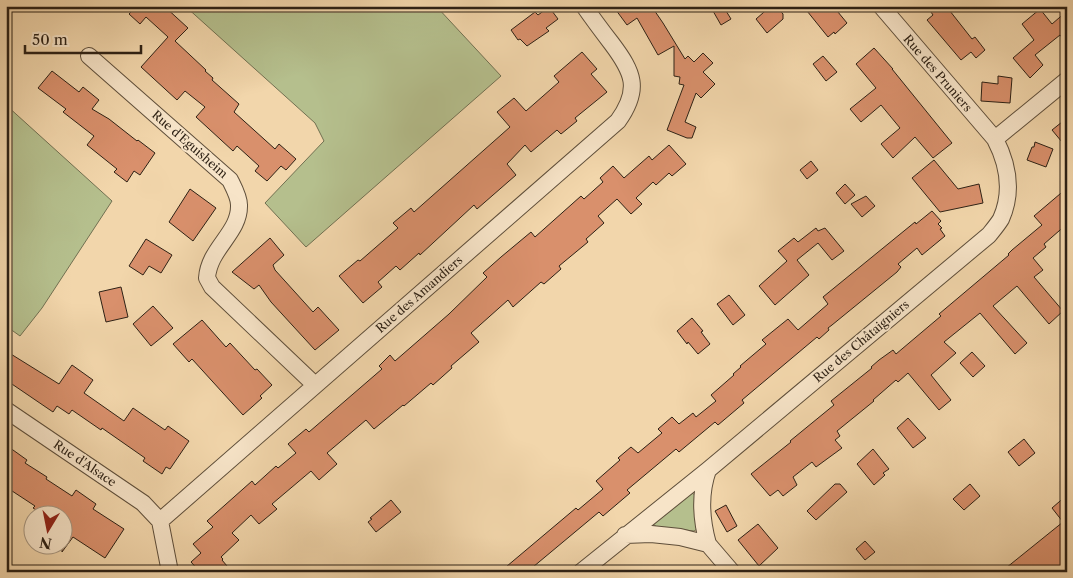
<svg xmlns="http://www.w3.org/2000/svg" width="1073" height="578" viewBox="0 0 1073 578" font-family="'Libre Caslon Text',serif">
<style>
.green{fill:#b5bf8d;stroke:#717051}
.building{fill:#d9906c;stroke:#2d2115}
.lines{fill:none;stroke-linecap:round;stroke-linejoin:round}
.minor-casing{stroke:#5e4e3a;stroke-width:18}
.minor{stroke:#f7e4c8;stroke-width:16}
.labels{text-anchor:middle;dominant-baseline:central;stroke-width:4;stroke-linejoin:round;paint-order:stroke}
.street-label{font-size:12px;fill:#2d2115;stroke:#f7e4c8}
</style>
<rect width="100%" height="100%" fill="#f2d6ab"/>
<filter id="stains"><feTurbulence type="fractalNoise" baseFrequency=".004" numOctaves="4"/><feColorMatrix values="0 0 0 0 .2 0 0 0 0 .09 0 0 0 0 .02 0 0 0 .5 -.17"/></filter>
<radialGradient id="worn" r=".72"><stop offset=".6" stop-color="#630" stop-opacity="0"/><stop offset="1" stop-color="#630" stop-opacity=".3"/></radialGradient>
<!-- green -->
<path class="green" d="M185,6H436L501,76L306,247L265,203L324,141L315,123Z
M6,105L112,201L42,308L20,336L6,326Z
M692,493L695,495L697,529L694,531L657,527L653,524Z"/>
<!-- building -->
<path class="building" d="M135,6H164L188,28L175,41L206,70L205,71L213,78L212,80L239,104L234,112L275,149L279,144L296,159L286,170L281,166L267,181L255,171L259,166L237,146L233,151L196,117L205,107L185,91L177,100L141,67L168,37L146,17L140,24L129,14L136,7Z
M613,6H653L652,7L663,23L685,59L688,56L694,62L703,53L713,63L703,72L715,84L701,98L696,93L685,122L696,127L692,138H687L667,130L684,85L679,84L680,77L674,76V46L658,55L637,18L627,25Z
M721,6H723L731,19L721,25L713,11Z
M771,6H776L783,14V19L767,33L756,19Z
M803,6H833L847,23L835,34L834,32L828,37Z
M927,6H946L972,39L975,37L985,50L976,58L971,52L961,60L927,20L933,15Z
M549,7L558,19L546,28L549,31L527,46L520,39L518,40L511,30L535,12L538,15Z
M1040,9L1052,24L1067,11V43L1060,35L1035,55L1043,65L1030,78L1013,58L1034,40L1022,24Z
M874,48L893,69H892L952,143L933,158L915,137L893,158L881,144L900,128L881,105L861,122L850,109L876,88L856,64Z
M582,52L597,69L591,74L607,92L575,118L577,121L561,134L557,130L531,152L525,145L507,164L516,175L477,209L474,205L420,255L419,253L400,270L396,266L378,282L382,287L363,303L339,276L358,260L360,261L398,228L393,223L411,208L414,212L510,127L497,112L514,98L526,111L559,82L554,76Z
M823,56L837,72L826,81L813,64Z
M52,71L79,92L83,87L99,100L92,109L109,119L137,141L138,140L155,153L140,175L134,171L127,182L114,172L117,169L87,145L94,136L63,112L66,109L38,88Z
M998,76L1012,78L1010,103L981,101L982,82L998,84Z
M1067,118V148L1052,130Z
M1035,142L1053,149L1046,167L1027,160L1032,147H1034Z
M669,145L686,164L672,176L669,173L656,185L653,182L636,198L642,204L631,214L617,199L598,216L604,223L586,239L588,242L559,266L561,269L544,284L541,282L513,307L508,300L471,333L479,342L451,366L452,368L433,385L431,383L404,406L403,405L374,429L366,420L327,453L337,464L319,480L311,471L272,504L277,509L259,524L251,515L232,533L239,540L221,557L223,559L222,560L232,572H200L191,562L201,553L193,544L213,527L207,521L252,481L255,485L276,466L278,468L296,453L288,444L306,429L309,432L338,407L382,369L379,366L390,355L395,361L449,314L487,277L483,273L501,257L531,232L535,237L581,196L584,199L603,182L600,178L613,166L624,178L649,156L652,160Z
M934,160L958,189L979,184L983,203L940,212L912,178Z
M811,161L818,170L807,179L800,170Z
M845,184L855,195L845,204L836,193Z
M1067,188V224L1044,244L1046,247L1033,258L1043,270L1034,277L1063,311L1049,324L1017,286L993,306L1027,343L1015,354L980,313L944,342L956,353L931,375L951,400L939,410L908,373L898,382L896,380L873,400L874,401L837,431L840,436L835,440L842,448L816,467L812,462L793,477L797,485L783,496L778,490L770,496L751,474L791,442L790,441L834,405L831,401L872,368L871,367L879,360L893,350L896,354L941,316L939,314L1009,255L1008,254L1012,250L1042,225L1034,216Z
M190,189L216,208L193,241L169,222Z
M866,196L875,206L862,217L851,204Z
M932,211L941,221L938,224L942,228L940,229L945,236L922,255L917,248L898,264L901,267L897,272L832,325L828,328L829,330L819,339L817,337L742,400L744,403L718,425L715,422L679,452L676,449L627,490L630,493L603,516L599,512L527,572H500L576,508L578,510L603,489L596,481L620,460L618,458L631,447L638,453L662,433L658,429L672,417L679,424L693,413L696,417L716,401L711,395L734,375L733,374L741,367L740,366L766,344L762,340L788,319L798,330L828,304L823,297L915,222L916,224Z
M816,228L818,231L825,228L844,251L832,260L818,243L797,260L809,275L775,305L759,286L787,261L778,251L794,238L798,242Z
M270,238L284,255L273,265L275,270L313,312L318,307L339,330L315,350L271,302L259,285L254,289L232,272Z
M146,239L172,255L161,273L149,266L143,275L129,266Z
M121,287L128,317L106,322L99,292Z
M729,295L745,315L733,325L717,304Z
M153,306L173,328L151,346L133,324Z
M692,318L703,331L701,332L710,344L698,354L688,342L687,344L677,331Z
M202,320L226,347L230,343L255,370L257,369L272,385L260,396L262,398L243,415L192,359L189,362L173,344Z
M6,351L59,384L72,365L93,380L84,393L124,421L133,408L165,430L168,426L189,441L170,469L166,467L162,474L143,461L145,458L102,428L101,430L72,410L69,414L57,406L53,412L6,380Z
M972,352L985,366L973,377L960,363Z
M908,418L926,438L913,448L897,428Z
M1024,439L1035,453L1019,466L1008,452Z
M6,445L27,460L25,463L47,477L46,479L72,496L76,490L96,504L93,509L124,529L105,558L73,537L62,552V516H46L33,508L35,506L6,487Z
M873,449L889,469L883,473L885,475L874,485L857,464Z
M835,484H840L847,492L816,520L807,511Z
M970,484L980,496L964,510L953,499Z
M1067,495V568L1062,572H1001L1063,522L1052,508Z
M391,500L401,512L376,532L368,522L372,519L370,518Z
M726,505L737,526L727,532L715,511Z
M758,524L778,548L759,566L738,540Z
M865,541L875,552L865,560L856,549Z"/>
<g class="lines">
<!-- minor casing -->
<g class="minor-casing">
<path id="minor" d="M89,56L230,180C234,188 239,197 239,205C240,233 209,248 207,278L212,287L314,384
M995,139L1067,80
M6,410L143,503L160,521
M708,470C699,495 701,519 708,544
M160,521L618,121C641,89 633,72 612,44C602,31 593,19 584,6
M160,521L170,572
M625,535L651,534L680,537L708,544L732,572
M581,572L708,470L989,235C993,230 998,224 1001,219C1013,192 1008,164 995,139L881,6"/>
</g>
<!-- minor -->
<use href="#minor" class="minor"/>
</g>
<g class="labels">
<!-- street labels -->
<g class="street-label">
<text transform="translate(938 73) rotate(49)">Rue des Pruniers</text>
<text transform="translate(190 144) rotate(41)">Rue d'Eguisheim</text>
<text transform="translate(419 294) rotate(-41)">Rue des Amandiers</text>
<text transform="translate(861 341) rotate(-40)">Rue des Châtaigniers</text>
<text transform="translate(85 463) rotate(34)">Rue d'Alsace</text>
</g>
</g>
<!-- margin -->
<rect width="1073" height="578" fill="none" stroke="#f2d6ab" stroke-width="25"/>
<rect x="8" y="8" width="1058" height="563" fill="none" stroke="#2d2115" stroke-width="2.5"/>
<rect x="12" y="12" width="1048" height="553" fill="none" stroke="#2d2115"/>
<!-- north arrow -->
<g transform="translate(48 530) rotate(190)"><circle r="24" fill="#f7e4c8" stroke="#a69680"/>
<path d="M0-4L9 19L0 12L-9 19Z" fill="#8f2418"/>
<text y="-8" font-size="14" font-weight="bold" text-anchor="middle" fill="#2d2115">N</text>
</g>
<!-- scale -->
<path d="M25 45v8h116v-8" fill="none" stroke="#2d2115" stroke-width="2.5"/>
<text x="32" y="45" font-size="15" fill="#2d2115" stroke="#f7e4c8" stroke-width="4" paint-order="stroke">50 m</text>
<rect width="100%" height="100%" filter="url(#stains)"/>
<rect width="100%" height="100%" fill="url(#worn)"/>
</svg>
